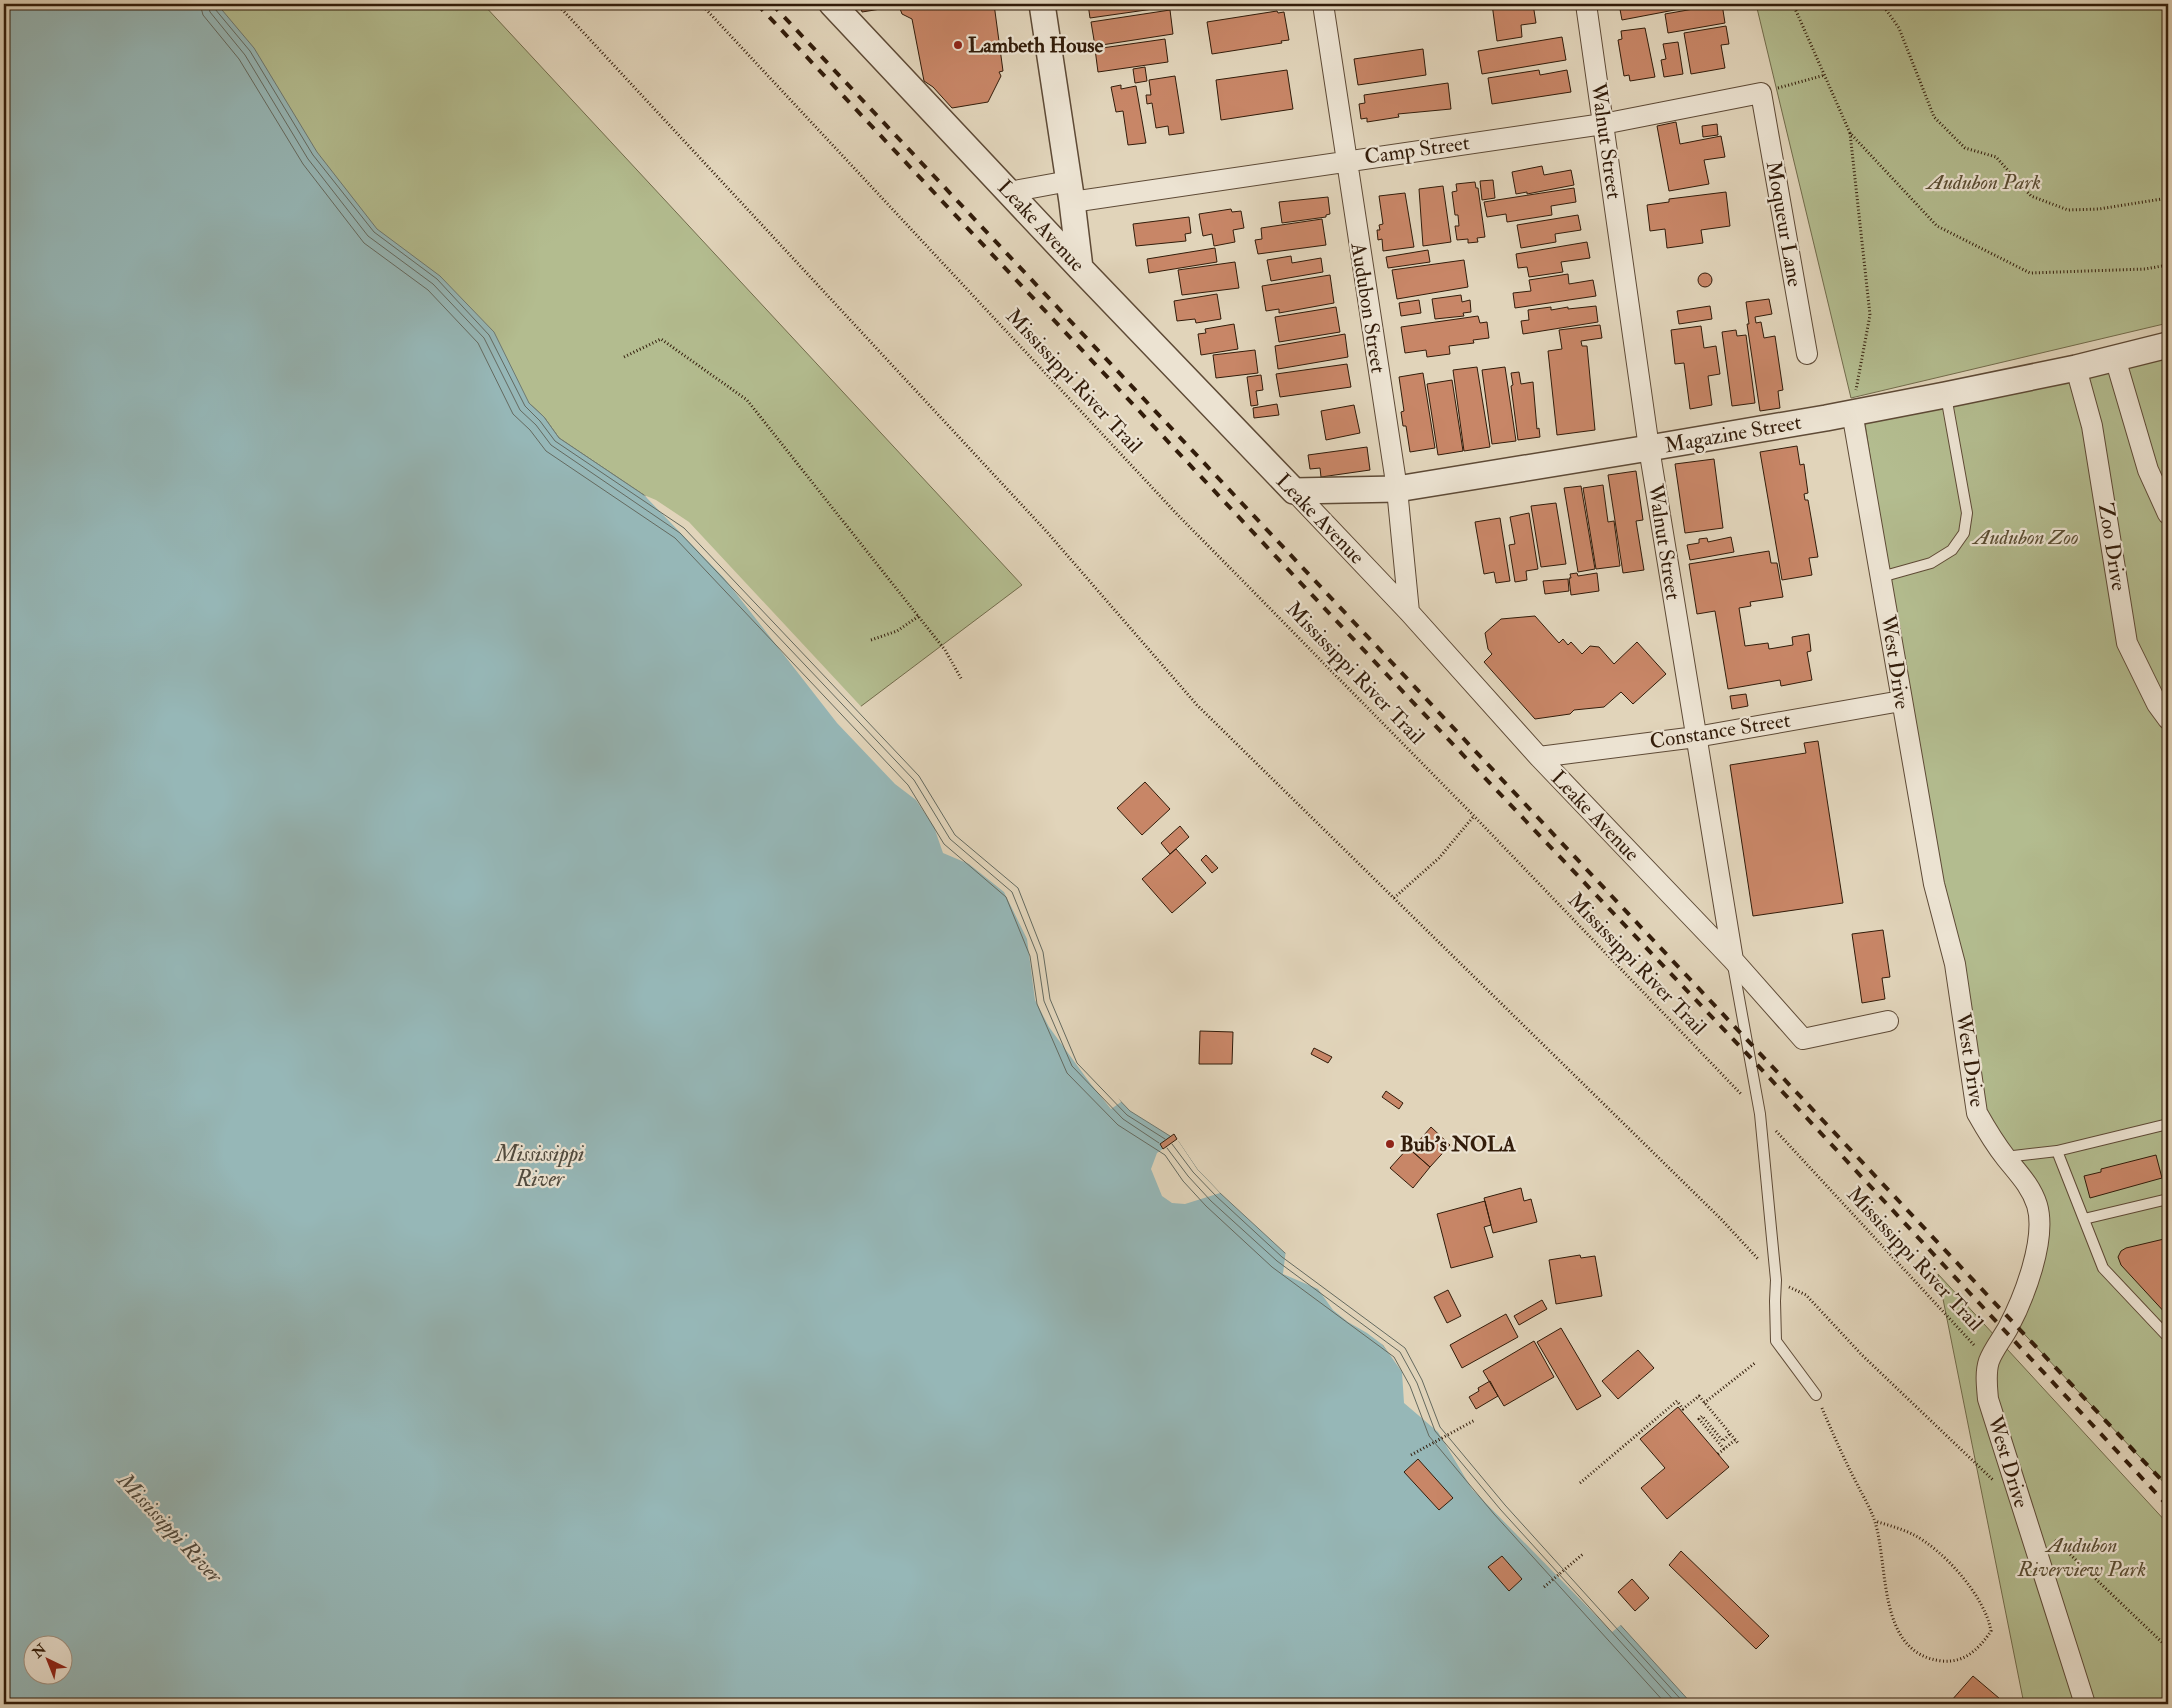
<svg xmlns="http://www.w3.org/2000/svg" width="2172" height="1708" viewBox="0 0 2172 1708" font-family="'IM FELL Double Pica',serif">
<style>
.green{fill:#b3bc8f;stroke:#726c4c}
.water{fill:#96b7b7;stroke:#6e7972;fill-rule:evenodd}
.pier{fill:#e1d4ba}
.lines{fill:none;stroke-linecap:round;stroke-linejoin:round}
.shore{stroke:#646a60;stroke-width:1}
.building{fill:#c88667;stroke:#321c0a}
.service-casing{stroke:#5e4a36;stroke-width:12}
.minor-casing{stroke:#5e4a36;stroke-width:22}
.tertiary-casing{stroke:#5e4a36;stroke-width:28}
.path{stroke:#321c0a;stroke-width:3;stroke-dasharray:1 2.5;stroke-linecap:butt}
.service{stroke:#ece3d2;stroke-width:10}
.minor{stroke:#ece3d2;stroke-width:20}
.tertiary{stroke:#ece3d2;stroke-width:25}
.rail{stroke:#321c0a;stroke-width:4;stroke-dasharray:9 9;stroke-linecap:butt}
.poi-dot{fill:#8f2418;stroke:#ece3d2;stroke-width:2}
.labels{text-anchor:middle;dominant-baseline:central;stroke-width:4.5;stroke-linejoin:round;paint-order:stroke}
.poi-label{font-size:21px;font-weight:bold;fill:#321c0a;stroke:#ece3d2;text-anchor:start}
.street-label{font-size:21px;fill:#321c0a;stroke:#ece3d2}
.park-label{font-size:21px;font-style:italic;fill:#594c32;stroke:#ece3d2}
.water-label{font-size:22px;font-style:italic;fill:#504a3e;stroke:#ece3d2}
</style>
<rect width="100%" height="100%" fill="#e1d4ba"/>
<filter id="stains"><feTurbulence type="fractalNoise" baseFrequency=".004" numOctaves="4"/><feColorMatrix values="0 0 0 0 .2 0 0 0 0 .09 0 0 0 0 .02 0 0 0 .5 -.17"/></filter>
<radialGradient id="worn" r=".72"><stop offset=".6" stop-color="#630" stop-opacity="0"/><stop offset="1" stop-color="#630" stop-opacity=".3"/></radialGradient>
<!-- green -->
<path class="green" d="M163,4H483L1022,585L860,707L687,524L559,438L544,417L478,356Z
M1756,4H2168V323L1851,398Z
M2168,354V1487L2012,1321L2038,1206L1977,1113L1934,884L1865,423Z
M1938,1274L2168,1524V1704H2024Z"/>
<!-- water -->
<path class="water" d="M4,4H217L254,48L317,152L377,229L440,276L494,332L529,403L544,417L559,438L687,524L958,832L1022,885L1054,997L1081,1060L1130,1111L1178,1141L1197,1169L1220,1193L1285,1253L1347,1298L1444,1424L1509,1502L1692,1704H4ZM32,1646H62V1676H32Z"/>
<!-- pier -->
<path class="pier" d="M644,495L656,500L689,522L923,773L960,830L1024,883L1051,950L1057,997L1083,1059L1113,1089L1121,1102L1111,1109L1090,1083L1049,1027L1035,1000L1027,939L1004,892L969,864L943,853L934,827L916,800L895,784L837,723L724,578Z
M1177,1139L1197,1169L1220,1193L1185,1204L1172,1203L1162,1196L1151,1169L1157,1153Z
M1286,1249L1305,1266L1348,1296L1405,1338L1413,1346L1429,1377L1446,1423L1510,1500L1622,1624L1612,1632L1472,1489L1438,1432L1404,1403L1402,1372L1383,1345L1367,1333L1348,1322L1333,1310L1318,1289L1283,1274Z"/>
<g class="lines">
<!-- shore -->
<path class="shore" d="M200,4L203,15L239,59L303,164L364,243L428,290L478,343L513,414L530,430L546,451L675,538L908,785L944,844L1006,897L1030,956L1037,1004L1067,1073L1118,1125L1165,1155L1183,1181L1206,1206L1272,1267L1394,1357L1410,1386L1429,1436L1494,1514L1666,1704
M208,4L210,12L245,55L308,159L368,236L433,284L484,338L520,410L536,425L551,445L680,533L914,780L950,839L1012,892L1037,954L1044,1001L1072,1066L1123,1119L1159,1143
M214,4L215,9L250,51L313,155L374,232L437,279L489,335L525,406L540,421L555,441L684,528L919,776L955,835L1018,888L1043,952L1050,999L1077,1063L1127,1115L1165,1139
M1172,1144L1193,1172L1216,1196L1282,1257L1405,1348L1422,1380L1440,1427L1505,1505L1685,1704
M1167,1148L1188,1176L1211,1201L1277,1261L1400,1352L1417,1383L1435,1431L1500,1509L1677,1704"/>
</g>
<!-- building -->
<path class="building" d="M860,4H994L1003,71L999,72L1001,76L988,102L952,108L933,87L924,81L912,19L902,14L899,6L862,12Z
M1088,4H1160V8L1090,18Z
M1217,4H1260L1227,9V6L1217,8Z
M1492,4H1533L1536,23L1521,25L1522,37L1497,41Z
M1619,4H1684L1685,8L1622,20Z
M1722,4L1725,23L1668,33L1665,14Z
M1170,10L1173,34L1095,46L1091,22Z
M1277,11L1278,13L1284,12L1289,40L1281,41L1282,43L1212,54L1207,22Z
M1726,26L1729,44L1721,45L1725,68L1691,74L1684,33Z
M1645,28L1655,77L1630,81L1629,75L1624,76L1618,40L1622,39L1621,31Z
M1562,37L1566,60L1482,74L1478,51Z
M1165,39L1168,62L1098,72L1095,49Z
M1678,42L1683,74L1664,77L1661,60L1666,59L1663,44Z
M1423,49L1426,75L1358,85L1354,59Z
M1145,67L1147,81L1135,83L1133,69Z
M1287,70L1293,109L1221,120L1216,80Z
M1539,70L1540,75L1567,70L1571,92L1492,104L1488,78Z
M1175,76L1184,133L1169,135L1168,126L1156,128L1152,103L1147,104L1146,95H1151L1149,80Z
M1448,83L1451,109L1398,114L1399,117L1367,122V118L1361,119L1359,104L1365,103L1364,95Z
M1121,85V89L1136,86L1146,143L1128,145L1123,111L1116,112L1111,87Z
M1676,122L1680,144L1721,136L1725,157L1704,160L1709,184L1669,191L1657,126Z
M1717,124L1718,135L1703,137L1702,126Z
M1542,166L1544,175L1571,170L1574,185L1527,194V192L1516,194L1512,172Z
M1493,180L1495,198L1482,200L1480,181Z
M1475,182L1476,188H1478L1485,237L1477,238L1478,242L1468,243V239L1457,240L1455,226H1459L1458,215H1455L1452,192L1457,191L1456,184Z
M1443,186L1451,242L1423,246L1419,189Z
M1574,188L1576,202L1551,206L1552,215L1507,222L1506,214L1487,217L1484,202Z
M1726,192L1730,226L1701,230L1703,243L1667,248L1665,229L1650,231L1647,205L1669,202V199Z
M1405,193L1414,247L1383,251L1382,239L1378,240L1377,230H1380L1379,225L1383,224L1379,196Z
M1328,197L1330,214L1326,215V217L1282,223L1279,202Z
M1231,209L1232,212L1241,211L1244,228L1233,230L1235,242L1214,246L1212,234L1203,236L1199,214Z
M1578,215L1581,230L1555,234L1556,242L1521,248L1517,225Z
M1189,217L1191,233L1185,234L1186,241L1136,246L1133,224Z
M1322,219L1326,245L1258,254L1255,240L1262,239L1261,228Z
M1587,242L1590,258L1561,262L1563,272L1529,277L1527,267L1518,268L1516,254Z
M1215,248L1217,262L1149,273L1147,259Z
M1428,250L1430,262L1388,268L1386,257Z
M1291,256L1292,263L1321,258L1323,272L1271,281L1267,260Z
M1464,260L1468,287L1397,299L1392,270Z
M1235,262L1239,288L1182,295L1178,270Z
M1698 280a7 7 0 1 1 14 0a7 7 0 1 1-14 0Z
M1568,274L1569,284L1593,280L1596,296L1515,308L1513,293L1531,291L1529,280Z
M1330,275L1334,303L1279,313V309L1266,311L1262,286Z
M1217,294L1221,319L1196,323L1195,319L1177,321L1174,301Z
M1461,295L1462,302L1470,300L1471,312L1463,313L1464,316L1435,319L1432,299Z
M1769,299L1772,314L1755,317L1756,323L1761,322L1764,338L1775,336L1783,390L1778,391L1780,408L1760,411L1747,324H1749L1746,302Z
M1419,300L1421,313L1401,316L1399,303Z
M1596,306L1598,322L1523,334L1521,321L1529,320L1528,310L1551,307V310L1568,307V309Z
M1710,306L1712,319L1679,324L1677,311Z
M1336,307L1340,332L1279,342L1275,317Z
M1478,316L1480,323L1487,322L1489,338L1473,340L1474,343L1449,346L1450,354L1427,357L1426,350L1405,353L1401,327Z
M1234,324L1238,349L1201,355L1198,334L1206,333L1205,329Z
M1600,325L1602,338L1581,341L1582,346H1587L1595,430L1557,435L1548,351L1562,349L1559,330Z
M1701,326L1704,348L1716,346L1720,374L1708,376L1712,405L1690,409L1684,363L1675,364L1671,330Z
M1736,330L1737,336L1746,335L1755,403L1732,406L1722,332Z
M1345,334L1348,357L1278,369L1275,346Z
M1255,350L1258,373L1216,378L1213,355Z
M1347,364L1351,387L1280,397L1276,374Z
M1477,367L1490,447L1464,451L1453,370Z
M1505,367L1516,441L1492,444L1482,370Z
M1519,372L1521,384L1533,382L1537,429L1539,428L1540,437L1518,440L1511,386L1513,385L1511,373Z
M1423,373L1435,448L1410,452L1406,426H1403L1401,412L1404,411L1399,377Z
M1261,375L1263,390L1256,391L1258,405L1251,406L1247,377Z
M1452,380L1463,451L1438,455L1427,384Z
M1277,404L1279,415L1254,418L1253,408Z
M1354,405L1360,433L1326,440L1321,411Z
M1797,446L1800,465L1804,464L1808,493L1804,494L1805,500H1808L1818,557L1809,558L1812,575L1782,580L1760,452Z
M1367,447L1370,470L1321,477L1320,468L1310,469L1308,455Z
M1714,459L1723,528L1685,533L1675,464Z
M1636,471L1643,520L1636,521L1644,570L1623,573L1608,475Z
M1603,485L1608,522L1614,521L1620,566L1596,569L1583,488Z
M1581,486L1595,569L1578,572L1564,488Z
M1556,503L1566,564L1541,567L1531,506Z
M1529,513L1538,569L1526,571L1527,580L1515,582L1509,545L1515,544L1510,517Z
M1500,518L1510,581L1496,583L1494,572L1484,574L1475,522Z
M1731,537L1734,552L1690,560L1687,545L1699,543V539L1707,538L1708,542Z
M1769,551L1771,563H1777L1783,597L1750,602L1751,606L1739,608L1745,646L1768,643L1769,649L1793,645L1792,637L1809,634L1811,651L1807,652L1812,680L1781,686L1780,680L1728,689L1715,611L1697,614L1689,564Z
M1577,573L1578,576L1597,573L1599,591L1571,595L1569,578H1571L1570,574Z
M1568,579L1569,591L1545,594L1543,581Z
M1535,616L1559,643L1563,639L1568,645L1571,642L1582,654L1590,646L1599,647L1614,664L1637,642L1666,674L1633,704L1621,692L1604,707L1574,710L1570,714L1535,719L1484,662L1492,654L1488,649L1485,633L1501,619Z
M1746,694L1748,706L1732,709L1730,696Z
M1818,741L1843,903L1753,916L1730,765L1806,753L1804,743Z
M1145,782L1170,809L1142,835L1117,808Z
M1180,826L1189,837L1170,854L1161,843Z
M1176,849L1206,883L1172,913L1142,879Z
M1206,855L1218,868L1212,873L1201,860Z
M1883,930L1890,977L1882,978L1885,999L1862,1003L1852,934Z
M1200,1031L1233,1032L1232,1064H1199Z
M1314,1048L1332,1057L1328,1063L1311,1054Z
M1386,1091L1403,1103L1399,1109L1382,1097Z
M1431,1127L1450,1145L1430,1167L1411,1150Z
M1174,1134L1177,1139L1163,1149L1160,1144Z
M1408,1148L1430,1167L1413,1188L1390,1168Z
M2156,1155L2162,1178L2090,1198L2084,1176L2101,1172V1169Z
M1521,1188L1524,1201L1531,1199L1537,1222L1493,1233L1484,1198Z
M1485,1201L1491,1225L1484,1227L1493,1257L1451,1268L1437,1214Z
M2168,1231V1316L2121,1265L2118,1257L2121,1251L2126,1248L2164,1239L2163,1232Z
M1580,1255L1581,1258L1595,1256L1602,1296L1556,1304L1549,1260Z
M1448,1290L1461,1316L1447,1323L1434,1297Z
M1542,1300L1547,1309L1519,1325L1514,1316Z
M1506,1314L1518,1337L1462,1368L1450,1345Z
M1561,1328L1601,1396L1577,1410L1537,1342Z
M1534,1341L1554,1377L1504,1406L1483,1371Z
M1638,1350L1654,1368L1618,1399L1602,1381Z
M1490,1381L1498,1396L1476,1409L1469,1397L1479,1391L1478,1388Z
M1678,1407L1729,1467L1667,1519L1641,1488L1665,1468L1640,1439Z
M1418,1459L1453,1498L1439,1510L1404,1472Z
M1681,1551L1769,1636L1756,1649L1669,1565Z
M1502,1556L1522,1579L1509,1591L1488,1567Z
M1632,1579L1649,1598L1635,1611L1618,1592Z
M1973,1676L2006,1704H1955L1951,1701Z"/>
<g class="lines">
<!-- service casing -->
<g class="service-casing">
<path id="service" d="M1881,577L1931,563L1952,550L1964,533L1967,513L1946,396
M1733,965L1760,1114L1776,1280L1775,1301L1776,1341L1816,1395
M2057,1151L2103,1268L2168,1337
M2005,1157L2057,1151L2168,1124
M2084,1219L2168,1199"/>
</g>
<!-- minor casing -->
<g class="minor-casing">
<path id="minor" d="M1323,4L1397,489L1409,612
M1586,4L1649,448L1733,960
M1009,192L1069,181
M1072,202L1603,124L1761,93L1807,354
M2115,358L2148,470L2168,514
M2076,368L2092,426L2127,643L2157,704L2168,719
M1852,412L1934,884L1955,964L1977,1113C1986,1129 1995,1144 2006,1158C2018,1173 2031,1186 2037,1205C2047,1239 2024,1298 2008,1328C2002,1339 1993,1350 1989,1361C1985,1373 1987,1387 1988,1399L2085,1704
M1294,491L1409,612L1539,757L1733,960L1803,1039L1888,1021
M1539,757L1696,737L1901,701"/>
</g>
<!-- tertiary casing -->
<g class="tertiary-casing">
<path id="tertiary" d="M832,4L1080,268L1294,491L1397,489L1649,448L1826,418L1945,395L2076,368L2168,345
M1042,4L1072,202L1080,268"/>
</g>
<!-- path -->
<path class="path" d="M557,4L1047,532L1197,705L1721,1219L1759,1260
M701,4L1175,512L1474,816L1741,1094
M1793,4L1850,133L1937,226L2030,273L2145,269L2168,265
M1882,4L1899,28L1934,117L1965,148L1996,157L2031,196L2068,210L2099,209L2168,198
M1778,88L1825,75
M1850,133L1870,315L1856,390
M624,357L661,339L747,400L945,650L962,680
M871,640L897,631L919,616
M1394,898L1439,858L1474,816
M1776,1131L1974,1345
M1789,1287L1806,1295L1862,1355L1993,1480
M1704,1403L1755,1363
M1822,1408C1833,1434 1844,1459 1857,1484C1863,1496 1871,1509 1875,1522C1889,1567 1877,1654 1942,1661C1965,1663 1979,1649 1991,1631C1985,1596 1943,1549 1912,1534C1900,1528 1887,1525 1875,1521
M1724,1449L1699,1419L1702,1416L1723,1441L1730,1434
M1718,1454L1735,1440
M1411,1455L1475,1420
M1580,1483L1677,1401L1683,1409L1699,1396L1738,1443
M2055,1540L2168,1648
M1544,1587L1583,1554"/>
<!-- service -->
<use href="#service" class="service"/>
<!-- minor -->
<use href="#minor" class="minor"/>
<!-- tertiary -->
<use href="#tertiary" class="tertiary"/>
<!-- rail -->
<path class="rail" d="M757,4L1390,678L1750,1057L2168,1506
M772,4L2168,1487"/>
</g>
<!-- markers -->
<g class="poi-dot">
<circle cx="958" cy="45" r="5"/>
<circle cx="1390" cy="1144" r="5"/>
</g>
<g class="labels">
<!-- poi labels -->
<g class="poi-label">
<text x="968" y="45">Lambeth House</text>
<text x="1400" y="1144">Bub's NOLA</text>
</g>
<!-- street labels -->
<g class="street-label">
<text transform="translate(1606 141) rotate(82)">Walnut Street</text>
<text transform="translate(1417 150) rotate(-8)">Camp Street</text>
<text transform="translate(1784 224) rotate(80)">Moqueur Lane</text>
<text transform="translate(1041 226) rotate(47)">Leake Avenue</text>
<text transform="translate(1368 308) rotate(81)">Audubon Street</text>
<text transform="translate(1074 381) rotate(47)">Mississippi River Trail</text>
<text transform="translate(1733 434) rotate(-10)">Magazine Street</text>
<text transform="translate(1320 519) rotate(46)">Leake Avenue</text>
<text transform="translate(1664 542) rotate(81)">Walnut Street</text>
<text transform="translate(2112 547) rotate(81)">Zoo Drive</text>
<text transform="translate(1895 662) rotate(81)">West Drive</text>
<text transform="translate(1355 673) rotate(46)">Mississippi River Trail</text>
<text transform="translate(1720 731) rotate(-9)">Constance Street</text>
<text transform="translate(1595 816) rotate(46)">Leake Avenue</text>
<text transform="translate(1637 964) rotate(46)">Mississippi River Trail</text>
<text transform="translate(1970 1060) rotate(81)">West Drive</text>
<text transform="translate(1915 1259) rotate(47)">Mississippi River Trail</text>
<text transform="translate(2008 1462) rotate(73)">West Drive</text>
</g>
<!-- park labels -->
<g class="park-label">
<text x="1984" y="182">Audubon Park</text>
<text x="2026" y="537">Audubon Zoo</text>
<text x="2082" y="1545">Audubon<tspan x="2082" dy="24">Riverview Park</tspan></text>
</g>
<!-- water labels -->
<g class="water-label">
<text x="540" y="1154">Mississippi<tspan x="540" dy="25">River</tspan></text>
<text transform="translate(170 1528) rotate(47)">Mississippi River</text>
</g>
</g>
<!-- margin -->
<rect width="2172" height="1708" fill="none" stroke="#e1d4ba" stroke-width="20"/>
<rect x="5" y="5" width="2162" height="1698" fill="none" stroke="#321c0a" stroke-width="2.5"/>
<rect x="10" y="10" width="2152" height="1688" fill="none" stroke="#321c0a"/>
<!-- north arrow -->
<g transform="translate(48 1660) rotate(317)"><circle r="24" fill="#ece3d2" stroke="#a29382"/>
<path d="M0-4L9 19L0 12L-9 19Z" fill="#8f2418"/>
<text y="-8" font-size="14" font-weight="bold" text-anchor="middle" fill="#321c0a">N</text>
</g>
<rect width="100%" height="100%" filter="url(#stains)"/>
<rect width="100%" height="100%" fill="url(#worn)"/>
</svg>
